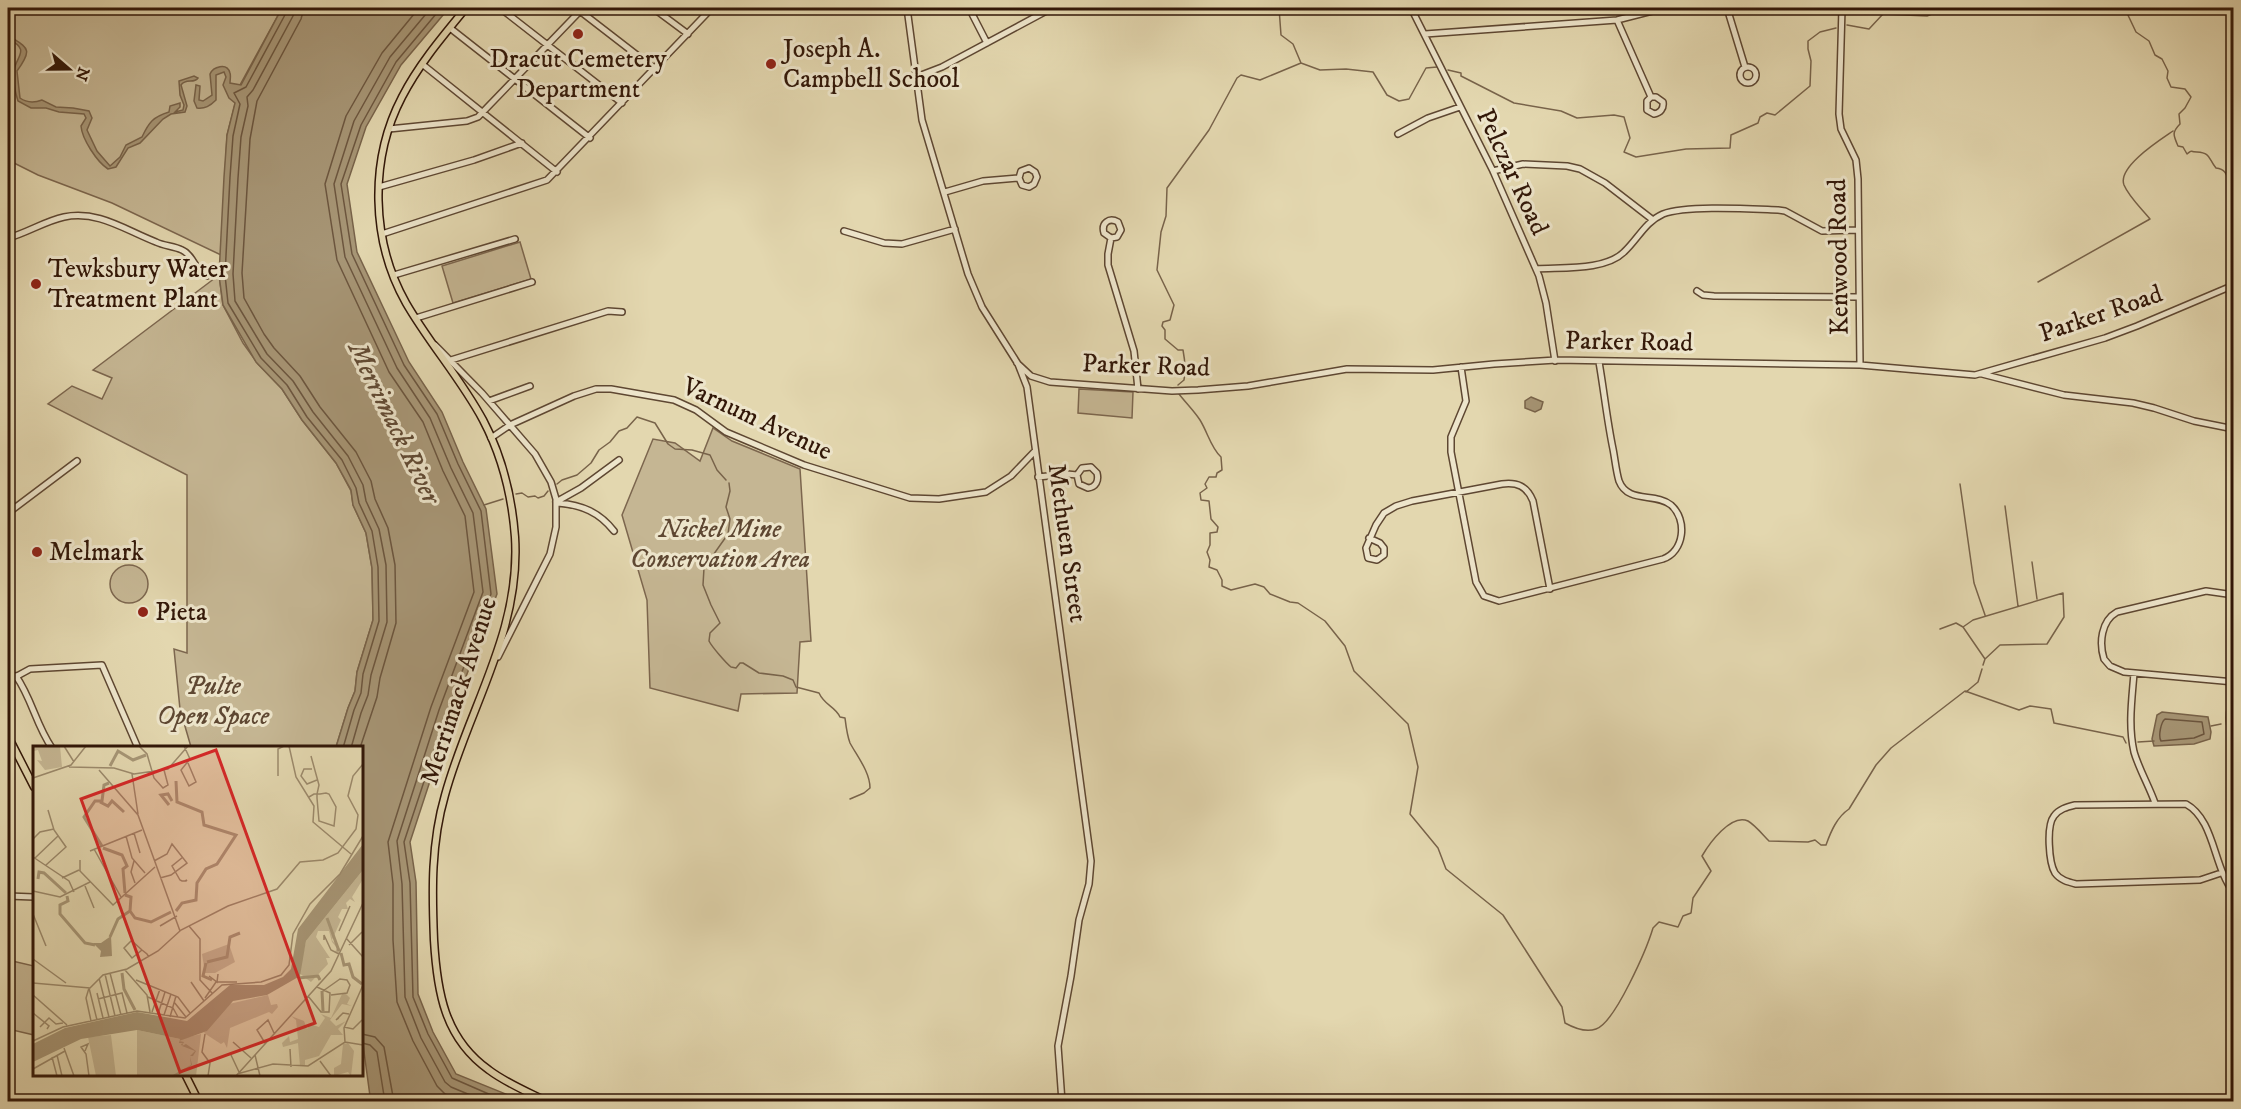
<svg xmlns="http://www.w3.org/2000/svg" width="2241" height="1109" viewBox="0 0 2241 1109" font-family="'IM FELL DW Pica',serif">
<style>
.green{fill:#c5b693;stroke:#7c664e;stroke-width:1.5}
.water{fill:#a79676;stroke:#78634a;stroke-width:1.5}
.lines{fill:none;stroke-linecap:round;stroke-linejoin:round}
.shore{stroke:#6c563f;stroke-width:1.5}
.stream{stroke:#78634a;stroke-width:1.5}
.minor-casing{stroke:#5e4732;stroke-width:8}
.major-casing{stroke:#321708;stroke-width:9}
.minor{stroke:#ede5cb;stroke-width:5}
.major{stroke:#e3d7af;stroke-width:6}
.poi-dot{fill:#8f2418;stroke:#ede5cb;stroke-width:2}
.labels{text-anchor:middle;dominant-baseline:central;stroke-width:6;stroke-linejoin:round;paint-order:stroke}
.poi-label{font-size:26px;fill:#321708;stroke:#ede5cb;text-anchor:start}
.street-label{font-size:26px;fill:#321708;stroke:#ede5cb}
.park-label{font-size:26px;font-style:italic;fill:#5e4732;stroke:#ede5cb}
.water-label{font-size:27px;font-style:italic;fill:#614a34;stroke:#ede5cb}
.inset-river{fill:none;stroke:#a79676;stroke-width:3}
.inset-road{fill:none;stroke:#9c8a6c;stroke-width:1.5}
.view{fill:#d62828;fill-opacity:0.15;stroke:#d62828;stroke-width:3}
.inset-edge{fill:none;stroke:#321708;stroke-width:3}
</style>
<rect width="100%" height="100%" fill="#e3d7af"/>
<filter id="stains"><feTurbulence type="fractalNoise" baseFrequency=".00333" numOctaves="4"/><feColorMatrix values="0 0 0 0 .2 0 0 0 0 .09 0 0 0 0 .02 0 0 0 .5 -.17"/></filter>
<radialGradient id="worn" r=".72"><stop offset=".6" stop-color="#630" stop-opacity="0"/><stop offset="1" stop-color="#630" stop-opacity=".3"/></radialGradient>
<!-- green -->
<path class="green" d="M8,8H282L240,85L227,135L221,255L112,203L38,175L8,160Z
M520,242L531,279L453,303L442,266Z
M219,275L223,305L243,343L258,364L282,389L302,420L336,463L351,491L353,505L366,533L372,568L373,620L357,672L355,691L348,708L336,747H191L180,709L174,649L187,653V475L48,404L72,386L102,399L112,378L93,370Z
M1079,389L1133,392L1132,418L1078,413Z
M713,428L732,441L800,469L811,641L800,642L797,693L741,694L738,711L650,688L647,600L622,515L653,439L675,443L700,461Z
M110 584a19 19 0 1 1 38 0a19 19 0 1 1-38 0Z
M8,960L34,966V1035L8,1029Z"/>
<!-- water -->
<path class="water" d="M282,8H449L401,65L366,127L347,184L357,252L409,362L442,412L463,462L486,509L497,594L452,714L410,842L416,882L418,994L433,1032L456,1074L523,1101L373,1102L370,1096L362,1037V748L336,747L348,708L355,691L357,672L373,620L372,568L366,533L353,505L351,490L336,463L302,420L282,389L256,362L223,305L219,275L224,177L227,135L235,103L229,98L223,85L226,77L224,72L216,75V100C210,106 205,109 197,108L194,101L196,85L200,86L199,100L203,101L212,95L210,74C213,67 227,62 230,73C231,76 230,80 230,83L241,85Z
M8,35C27,48 34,48 17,71L20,98C27,103 34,103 42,100L56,107L73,108L89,111L92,118L87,130L97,151L110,166L120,157L126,145L142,137C149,122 153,117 169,112L170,106L180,103V107L175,112L183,110L184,105L180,95L179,81L194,76L198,78C194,84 186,78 181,85L187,106L185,112L171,114L163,119L140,143L128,148L116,167L108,169C97,162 82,139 81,126L86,118L84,114L59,112L46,108H31L18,101C15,92 13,81 14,71C15,57 32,50 8,39Z
M1531,397L1543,402L1541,409L1535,412L1525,408V401Z
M2162,712L2208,717L2211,732L2210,739L2194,744L2154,746L2152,739L2157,715Z"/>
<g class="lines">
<!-- shore -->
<path class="shore" d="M287,8L286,13L246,87L234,93L240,104L233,136L230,177L225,275L228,303L261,358L287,385L307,417L342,460L356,488L359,503L372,531L378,567L379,621L363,674L361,693L354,710L343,748
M295,8L293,16L253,90L247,97L248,106L241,137L238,178L233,274L235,301L267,354L293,381L313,412L348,456L363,485L366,501L379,529L386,565L387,622L371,675L368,695L361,713L351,748
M304,8L301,19L257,101L250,139L242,273L244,298L264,334L274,348L300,376L320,407L356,452L371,481L375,499L388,528L395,565L396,623L380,678L377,697L360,748
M419,8L382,53L346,116L325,184L337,260L389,372L423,422L443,471L465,516L474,592L431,707L388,842L393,884V940L397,1002L413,1041L437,1086L445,1094L464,1102
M431,8L390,57L354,121L334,184L345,257L397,368L430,418L451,468L473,513L483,592L439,710L397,841L402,884L405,997L421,1038L445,1082L451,1087L487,1102
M441,8L396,62L361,125L341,184L352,254L404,365L437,414L458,464L481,511L491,594L447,712L404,842L410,883L413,997L428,1034L452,1078L507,1102
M2165,719L2202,722L2204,734L2194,738L2161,741C2158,736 2161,722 2165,719Z
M362,1034L375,1037L384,1047L394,1102
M362,1043L370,1045L377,1052L385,1102"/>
<!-- stream -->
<path class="stream" d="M1279,8L1281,35L1293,44L1301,63L1320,70L1346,69L1373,72L1387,95L1399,101L1409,99L1426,68L1437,67
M1967,8H1976
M2120,8L2126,11L2136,32L2149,41L2155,55L2162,59L2168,71L2167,78L2171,87L2185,89L2191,97L2185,108L2179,114L2180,124C2172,132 2173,135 2178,146L2183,147L2187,154C2194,149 2188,152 2197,152C2211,153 2208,158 2216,168C2227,169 2227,177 2230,186L2234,188
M1847,25L1869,29L1883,14L1927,16L1947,8
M1448,70L1461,73V76L1514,103L1561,111L1577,118L1614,115L1624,117L1630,138L1624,152L1636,157L1686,149L1730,148L1731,135L1758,123L1760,117L1767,113L1775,115L1810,86L1811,61L1808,49V41L1820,32L1836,28
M2038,282L2150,219C2142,209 2129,197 2124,185C2117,167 2160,140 2173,131
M1178,385L1184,380C1186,369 1185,360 1183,350H1178L1165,339V330L1162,326L1163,322L1170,320L1174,305L1157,270L1161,232L1166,216L1167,188L1209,130L1237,78L1241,75L1260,80L1301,63
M1179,394C1186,403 1194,411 1200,420C1208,433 1211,448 1221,457L1222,470L1217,473L1216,477H1209L1205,484L1207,488L1200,493L1201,500L1209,501L1211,519L1218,527L1217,532L1210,533V545L1207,552L1210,560L1209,567L1217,570L1222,580V586L1231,590L1255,584L1264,587L1270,594L1290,602L1298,603L1325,621L1345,646L1354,671L1408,724L1418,767L1410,814L1438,848L1446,869L1503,915L1562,1007L1565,1023C1574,1028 1585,1033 1596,1029C1615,1023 1647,948 1653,928L1659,922L1678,927L1683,916L1691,913L1693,898L1711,871L1702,856C1709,844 1731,813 1748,821C1755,825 1763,835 1769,841L1808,842L1815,840L1821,845H1826C1831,831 1837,817 1849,809L1876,765L1891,748L1965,691L2019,710L2030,706L2051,709L2054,723L2123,737L2126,743
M729,483L730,491L726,507L730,519L728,534L704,568L703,585L711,605L720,623L710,633L709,641C712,647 726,663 731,667L736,668L740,663H743L759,673L783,676L793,680L796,687L819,693C825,706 835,706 840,717L845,718C846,726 847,735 850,743C857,756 870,772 870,788L864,793L850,799
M557,484L562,480L577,475L591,463L599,450L610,442L619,431L627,428L637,417L655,423L668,444L675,449L692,450L710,455L717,470L726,480
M1960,484L1974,583L1985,615
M516,494L522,493L528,497L535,496L538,498L544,496L548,491
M484,505L503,499
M2005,506L2018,606
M2032,562L2037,599
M1963,627L1973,620L2063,593L2064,617L2047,644L2000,645L1985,659
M1940,629L1956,623L1963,627L1985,659L1983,665
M1966,692L1978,682L1982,669
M2211,726L2221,724
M2138,742L2154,741
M369,1102L372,1101"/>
<!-- minor casing -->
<g class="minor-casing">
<path id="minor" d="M500,8L622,103
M576,8L655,69
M653,8L688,34
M907,8L922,120L968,274L982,307L1018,364L1027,387L1091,861L1089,884L1079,920L1071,976L1058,1046L1062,1102
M969,8L987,43
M1411,8L1493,171L1539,276L1546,303L1555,361
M1727,8L1745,67
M1842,8L1839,114L1841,129L1856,160L1858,179L1860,365
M1617,20L1651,97L1647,101V110L1654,114C1660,113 1664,109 1663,102L1656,97H1651
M450,28L590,138
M1425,34L1617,20L1664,8
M422,64L557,172
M1740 75a8 8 0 1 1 16 0a8 8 0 1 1-16 0Z
M916,77L942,67L1052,8
M389,129L467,121L478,117L583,8
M1398,134L1428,118L1460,107
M1493,171L1523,164L1567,166L1580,169L1605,183L1653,220
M379,187L474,160L522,143
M945,192L983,181L1019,178L1022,185L1029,187L1034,184L1037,177L1035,172L1029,168L1021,171L1019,178
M844,231L884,243L902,244L955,229
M382,234L547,180L712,8
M8,238C27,233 45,221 64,217C98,210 125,230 156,242C164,246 174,246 182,250C194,255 195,272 207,276
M1111,238L1104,233C1101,223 1109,217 1118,222L1121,230L1117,237L1111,238L1108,254V265L1134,351L1138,389
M1536,269C1561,267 1605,271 1624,252C1638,239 1645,222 1663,214C1687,205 1751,209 1778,210L1785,211L1822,231L1858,230
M394,275L515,239
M1697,291L1703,295L1714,296L1859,297
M416,318L532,282
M435,345L482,393L535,454L551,482L556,499V527L550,554L498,657
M451,360L608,311L622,312
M1017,363L1031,376L1050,382L1172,391L1198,390L1248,386L1347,369L1433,370L1494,364L1556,360L1860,365L1975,375L2105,338L2137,326L2234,285
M1461,367L1466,401L1451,437V452L1476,582L1484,596L1499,601L1663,559C1684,552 1688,520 1671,505C1655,492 1628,504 1619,481C1616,471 1615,459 1613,449C1607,420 1604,391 1599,362
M1982,374L2064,395L2133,403L2154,408L2194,421L2234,429
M489,401L530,386
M491,438L510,425L574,396L596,389H611L674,400L696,410L726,432L804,465L910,498L939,499L986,492L1011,476L1035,451
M1038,477L1067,474L1077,475L1079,484L1088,488C1096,487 1099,481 1097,473L1091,467L1082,468L1077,475
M556,502L581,488L619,460
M558,503C582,505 599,512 614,531
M8,513L77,461
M1369,538L1380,543L1384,548V555L1377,560L1368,558L1366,548L1376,525L1384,513L1396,506L1412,501L1502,484C1517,482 1527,486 1533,501L1550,589
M2234,595L2206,591L2117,612C2101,621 2099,643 2104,659L2110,666L2124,672L2234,682
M2134,673C2132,699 2128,725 2134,752C2139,769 2149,786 2155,803
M16,676C32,699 36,725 52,748
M8,681L30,669L102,665L138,748
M2234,692C2228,711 2228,725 2234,744
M2221,873L2200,880L2076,884C2068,882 2060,880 2055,873C2049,863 2046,826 2054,816C2059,809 2067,807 2075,805L2186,804C2215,820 2213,867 2234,893
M8,896L34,897"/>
</g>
<!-- major casing -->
<g class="major-casing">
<path id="major" d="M466,8C443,36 419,64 402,97C369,160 371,241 406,303C429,343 461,379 483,420C502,456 512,497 515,537C521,632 469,707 445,795C431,843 432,891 434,940C437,991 444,1038 489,1070C506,1083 528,1092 548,1102
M8,736L34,787
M185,1074L199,1102"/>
</g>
<!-- minor -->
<use href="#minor" class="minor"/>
<!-- major -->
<use href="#major" class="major"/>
</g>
<!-- markers -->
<g class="poi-dot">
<circle cx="578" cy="34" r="6"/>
<circle cx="771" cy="64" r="6"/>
<circle cx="36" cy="284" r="6"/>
<circle cx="37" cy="552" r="6"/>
<circle cx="143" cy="612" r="6"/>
</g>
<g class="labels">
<!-- poi labels -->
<g class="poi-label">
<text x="783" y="49">Joseph A.<tspan x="783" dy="30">Campbell School</tspan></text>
<text x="578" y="59" text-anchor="middle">Dracut Cemetery<tspan x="578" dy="30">Department</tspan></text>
<text x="48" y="269">Tewksbury Water<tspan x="48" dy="30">Treatment Plant</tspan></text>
<text x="49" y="552">Melmark</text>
<text x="155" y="612">Pieta</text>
</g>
<!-- street labels -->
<g class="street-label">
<text transform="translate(1512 172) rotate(65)">Pelczar Road</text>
<text transform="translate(1839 257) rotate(-91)">Kenwood Road</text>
<text transform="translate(2101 314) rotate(-19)">Parker Road</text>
<text transform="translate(1629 342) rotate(1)">Parker Road</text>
<text transform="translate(1146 366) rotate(2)">Parker Road</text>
<text transform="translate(757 419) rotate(25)">Varnum Avenue</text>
<text transform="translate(1067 543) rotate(82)">Methuen Street</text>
<text transform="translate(459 691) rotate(-72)">Merrimack Avenue</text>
</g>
<!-- park labels -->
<g class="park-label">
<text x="720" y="529">Nickel Mine<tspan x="720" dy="30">Conservation Area</tspan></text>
<text x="213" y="686">Pulte<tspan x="213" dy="30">Open Space</tspan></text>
</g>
<!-- water labels -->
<g class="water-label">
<text transform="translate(394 423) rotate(64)">Merrimack River</text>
</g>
</g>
<!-- overview -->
<g transform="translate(33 746)">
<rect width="330" height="330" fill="#e3d7af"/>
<path d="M0,0H27L29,21L12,24L4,14L9,15L5,4L1,5L0,12ZM330,124V133L319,151L322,156L317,153L313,157L315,163H309L305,171L308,174L299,194L307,203L306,207L302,206L304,202L299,196L296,185H285L283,191L297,212H293L295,218L278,236L266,227L273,195ZM196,198L202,216L182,227H172L169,208ZM309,248H313L317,252L314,258L319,260L309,258L297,274L303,280L313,275L305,283L310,289H298L286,310L272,314V319L267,320L265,297L250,301L249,297L256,290L257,296L265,293L263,274L258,270L271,275L274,283L277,278L286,281L292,272L288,268L298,272ZM235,249L238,259L244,258L245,261L239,268L236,266L197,282L194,302L191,296L188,298L171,287L196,258ZM104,284L147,293L168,288L163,330H104ZM78,289L83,330H63L55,291ZM315,297L321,305L318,330L315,326L301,330V322L308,318L310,298Z" fill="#c5b693"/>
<path d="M330,98V124L273,195L267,230L234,249L200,255L174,285L146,295L151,296L149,300L153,298L163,305L160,310H157L159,319L149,327L146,329L138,330L158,319L157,310L162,305L149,300L148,298L151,297H146L147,293L104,284L48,293L0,316V298L32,282L104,266L154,275L197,239H231L250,231L258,223L265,183ZM78,190L79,210L67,211L68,205L60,197H68Z" fill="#a79676"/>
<path class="inset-river" d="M77,20L85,5L100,14L113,9M67,56L75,60L79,55L91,66M136,59L128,49L135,48L139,55M69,100L51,71L62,55H69L71,39L76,37M70,102L89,109L94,120L90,123L92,147M5,133L6,126L11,127L33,147M34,150L35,155L27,159V168L52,197L62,199M97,165L102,172L118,176L138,166M143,165L149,157L163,154L164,137L173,123L184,118L203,89L171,79L169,66L144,56L143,35M294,172L306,205M77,191L85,173L97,165L98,151L92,149M308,207L311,219L316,218L320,231L329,238M174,216L194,211L197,191L207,187M173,217L170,230L179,234M89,227L91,243L102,264M265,232L285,230L287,234M289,245L290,265"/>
<path class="inset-road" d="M31,0L41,16M106,0L114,8L121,32L130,42L135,39L131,24M151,0L157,13L148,24L156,40L163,36L155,17M256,0L263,31L281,60L280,76L318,108M36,21L81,22L101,28L135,23L155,0M279,23H271L268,30L274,38L284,34M66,24L105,69L147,185M99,28L105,68M245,30V3L251,0M0,32L38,19L53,0M276,51L281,48H287L293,47L296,48L303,61L301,80L286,75L284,52V48L286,39L278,10M101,87L107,107M93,90L99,112L112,127M0,93L7,86L21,83M61,103L88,151M57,105L109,84M0,111L36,135L41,146M150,111L139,120L147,134L149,135H153L154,134L152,135M2,112L25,90M47,114V125L80,159L122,121M101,115L98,126L102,137M121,115L134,108L139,98L154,117L138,129L127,132M13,119L33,101L21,84L15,64M29,132L46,124M52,140L61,162M0,145L27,151L57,136M0,168L13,200M127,180L144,170M156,180L167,193V234L179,247M306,185L317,160M313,192L330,211M291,194V189L298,204L306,208M316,199L329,186M109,204L99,212L91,202L98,195H99L109,204L114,208L116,211M0,213L33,237M92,224L114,249L117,266M77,227L88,269M72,228L82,270M176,230L184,236L185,228M66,232L76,271M103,234L145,251L157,267M158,236L171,255M0,237L57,242L70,229L94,223L125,205L148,184L195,160L244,143L267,116L290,114L305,107L323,83L325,69L315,50L320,30L330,18M56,242L53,252L58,275M56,242L64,274M290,245L307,233L314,234L317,239L314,247L298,249M64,247L70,272M0,249L34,279M275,250L288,266H296L297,247L284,241M115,251L140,262L145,271M172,252L183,236H204M65,253L89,247L94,267M141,256L153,271M119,266L127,243M0,267L16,280L14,283M125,268L132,246M131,269L138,248M137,271L143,250M306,272L303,274L310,267L316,268M7,281L16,272L23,278L30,277M311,281L320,283L329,274M172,288L169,306L177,317L175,330M0,295L30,281L104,265L152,272L189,239L228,236L248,229L256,219L260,188L277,158L307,128L330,90M200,296L218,312M312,296L311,282L330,239M232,297L224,284L235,274L241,287M31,302L41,330M257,303L258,321M52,305L55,298L48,301L53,308L56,330M24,309L29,330M198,309L206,326M222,309L227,330M19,311L24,330M287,315L298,330M0,323L32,305M204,328L240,318L275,320L312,296L330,299M203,330L298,225L330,157"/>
<path class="view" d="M183,4L282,277L147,326L48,53Z"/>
<rect width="330" height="330" class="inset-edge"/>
</g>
<!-- margin -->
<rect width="2241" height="1109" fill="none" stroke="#e3d7af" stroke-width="30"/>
<rect x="9" y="9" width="2223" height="1091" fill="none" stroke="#321708" stroke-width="3"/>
<rect x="15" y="15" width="2211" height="1079" fill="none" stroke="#321708" stroke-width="1.5"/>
<!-- north arrow -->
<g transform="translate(69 69) rotate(110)" stroke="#ede5cb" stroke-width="4.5" paint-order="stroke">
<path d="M0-4.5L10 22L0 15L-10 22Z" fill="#321708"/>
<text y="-9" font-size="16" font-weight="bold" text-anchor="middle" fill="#321708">N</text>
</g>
<rect width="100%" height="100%" filter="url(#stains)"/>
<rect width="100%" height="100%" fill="url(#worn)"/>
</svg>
